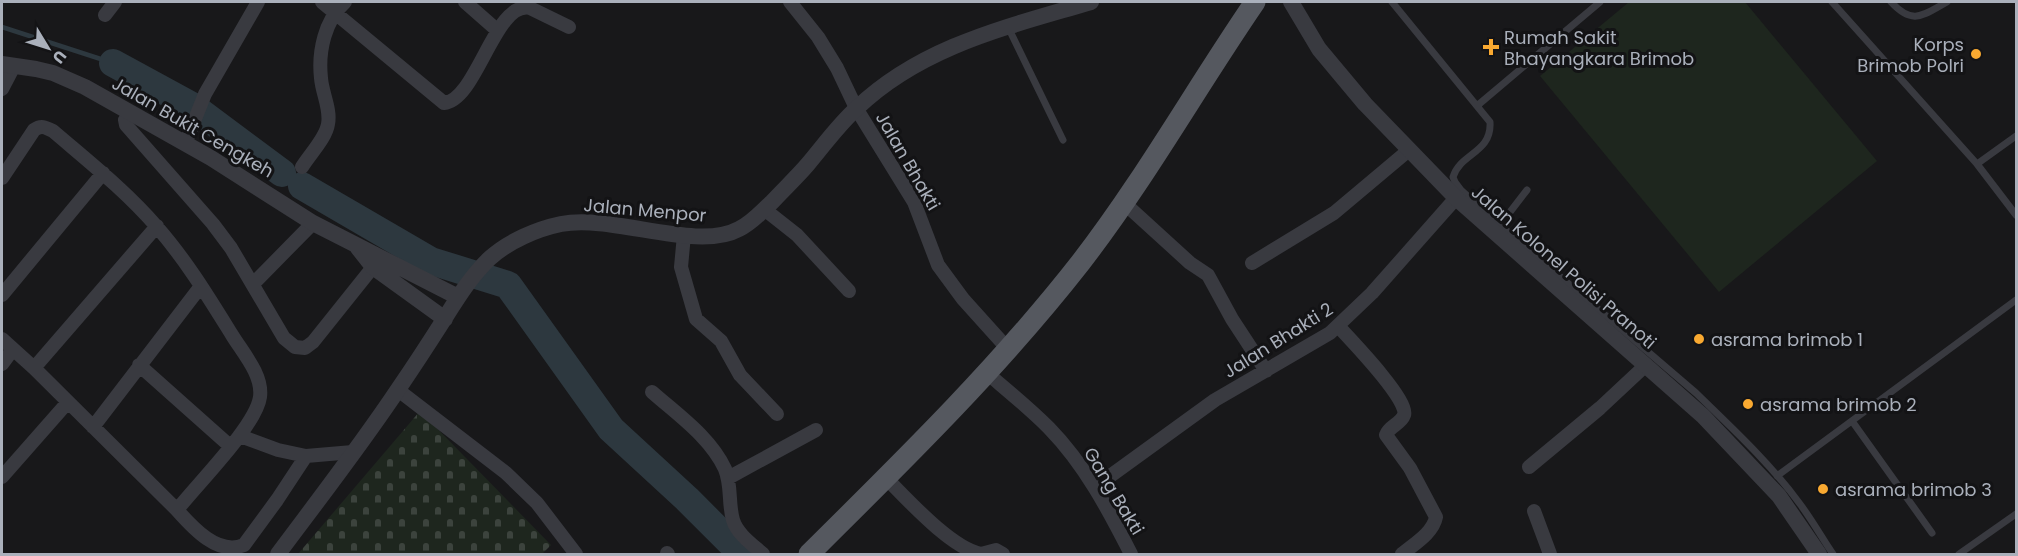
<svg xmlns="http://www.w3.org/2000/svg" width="2018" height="556" viewBox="0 0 2018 556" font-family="Poppins,sans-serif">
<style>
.cemetery{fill:url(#cemetery-stones)}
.garden{fill:#1e261e}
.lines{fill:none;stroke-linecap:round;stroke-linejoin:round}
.stream{stroke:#2d383f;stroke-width:4.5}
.river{stroke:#2d383f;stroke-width:28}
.service{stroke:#393a40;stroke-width:7}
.minor{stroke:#393a40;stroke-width:14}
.tertiary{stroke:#393a40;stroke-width:16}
.primary{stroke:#55585f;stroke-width:21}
.poi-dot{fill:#f9a931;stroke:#131315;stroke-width:2}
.labels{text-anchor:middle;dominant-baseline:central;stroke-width:6;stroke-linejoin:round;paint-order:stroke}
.poi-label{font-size:18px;fill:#aab0bb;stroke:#131315;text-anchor:start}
.street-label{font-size:18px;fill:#aab0bb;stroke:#131315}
</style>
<defs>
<pattern id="cemetery-stones" width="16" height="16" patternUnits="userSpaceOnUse" patternTransform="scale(1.5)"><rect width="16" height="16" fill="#1e261e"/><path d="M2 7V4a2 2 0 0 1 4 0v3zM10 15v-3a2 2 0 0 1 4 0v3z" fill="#3c433d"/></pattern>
</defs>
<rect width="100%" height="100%" fill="#18181a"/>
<!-- cemetery -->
<path class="cemetery" d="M420,411L551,545L542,554H298Z"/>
<!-- garden -->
<path class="garden" d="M1629,2H1745L1877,161L1719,292L1540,76Z"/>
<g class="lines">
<!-- stream -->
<path class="stream" d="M2,27L113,63"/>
<!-- river -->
<path class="river" d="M113,63L192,106L282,173
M302,186L431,261L508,285L611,429L687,499L742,554"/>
<!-- service -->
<path class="service" d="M1392,2L1490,122C1492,153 1460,153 1453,177L1455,182L1461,190L1500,225L1696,393C1732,428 1770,463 1800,504C1812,520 1822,538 1833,554
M1832,2L1977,164L2016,215
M1891,2C1913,26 1923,15 1947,2
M1008,27L1063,140
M1478,105L1600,2
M1977,164L2016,136
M1500,225L1527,190
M1852,421L1932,533
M1777,476L2016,300
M1959,554L2016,514"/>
<!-- minor -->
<path class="minor" d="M322,2L444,103C477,100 495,0 530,8L569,27
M465,2L498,31
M790,2L818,37L837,68L856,108L914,202L938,265L963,299L1008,349
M105,15L115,2
M2,89L14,66
M130,114L125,120L126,125L213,224L231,248L284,338L295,347L305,348L313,342L373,267
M185,144L205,94L258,2
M302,167C310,154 326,138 328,124C331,109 322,93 321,78C318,51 325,20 345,2
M2,178L34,130C41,125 45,127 53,131C88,161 126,191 157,227C186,260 209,298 232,335C243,353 263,375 260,397C256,426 197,484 177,510
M1123,202L1190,263L1208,275L1232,319L1266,371
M764,209L797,235L849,291
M684,235L681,267L696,319L721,341L740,375L777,414
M1252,263L1334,213L1409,150
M253,284L313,223
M2,295L103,173
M1338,326C1349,338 1410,401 1404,415C1401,424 1389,426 1386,435L1410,468L1436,517C1433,533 1414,544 1402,554
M2,339L34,368L177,510C193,528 218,556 244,545L277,500L306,456
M2,364L13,349
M139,365L230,446
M34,368L157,226
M987,373C1008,391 1029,408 1049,428C1085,465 1108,509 1131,554
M398,390L506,473L537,503L576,554
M652,392C678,415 710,437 725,469C732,486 728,503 733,520C737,534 753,545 763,554
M93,427L201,286
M240,436L278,450L306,456L353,452
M1529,467L1600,408L1646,365
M2,477L68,402
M728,478L816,430
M886,478C908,500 951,548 981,554
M1095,487L1215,400L1330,333L1372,293L1456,198
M1534,511L1550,554
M667,553L668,554
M981,554L996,550L1003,554"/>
<!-- tertiary -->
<path class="tertiary" d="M1291,2L1319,49L1365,104L1456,198L1703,416L1779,496L1819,554
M2,64L36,69L53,73L85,87L211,158L313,223L458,297
M358,248L373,267L445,319
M278,554C319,499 361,445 399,388C414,366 429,343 443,321C457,299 471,276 490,258C509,241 537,229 561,224C613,214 697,252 739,229C752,223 762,211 772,202C784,189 797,177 808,164C824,145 839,124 857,108C922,46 1007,27 1091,2"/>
<!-- primary -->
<path class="primary" d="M809,554C903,461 999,367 1081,262C1145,179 1196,88 1255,2"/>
</g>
<!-- markers -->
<g class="poi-dot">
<path d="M1488 38h6v6h6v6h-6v6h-6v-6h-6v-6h6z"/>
<circle cx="1976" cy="54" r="6"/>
<circle cx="1699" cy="339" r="6"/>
<circle cx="1748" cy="404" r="6"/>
<circle cx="1823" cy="489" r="6"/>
</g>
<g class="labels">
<!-- poi labels -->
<g class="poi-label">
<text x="1504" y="37">Rumah Sakit<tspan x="1504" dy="21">Bhayangkara Brimob</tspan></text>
<text x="1964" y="44" text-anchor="end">Korps<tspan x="1964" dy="21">Brimob Polri</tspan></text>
<text x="1711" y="339">asrama brimob 1</text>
<text x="1760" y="404">asrama brimob 2</text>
<text x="1835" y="489">asrama brimob 3</text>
</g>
<!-- street labels -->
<g class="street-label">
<text transform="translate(193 127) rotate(30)">Jalan Bukit Cengkeh</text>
<text transform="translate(908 161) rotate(60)">Jalan Bhakti</text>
<text transform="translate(645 210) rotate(5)">Jalan Menpor</text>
<text transform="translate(1564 267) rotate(41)">Jalan Kolonel Polisi Pranoti</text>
<text transform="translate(1278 340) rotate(-32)">Jalan Bhakti 2</text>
<text transform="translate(1114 491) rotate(59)">Gang Bakti</text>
</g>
</g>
<!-- border -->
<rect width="2018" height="556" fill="none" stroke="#aab0bb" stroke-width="6"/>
<!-- north arrow -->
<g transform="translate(48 48) rotate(128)" stroke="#131315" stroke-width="4.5" paint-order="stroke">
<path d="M0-4.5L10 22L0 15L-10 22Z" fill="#aab0bb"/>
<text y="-9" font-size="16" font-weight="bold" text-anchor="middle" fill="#aab0bb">U</text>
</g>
</svg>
